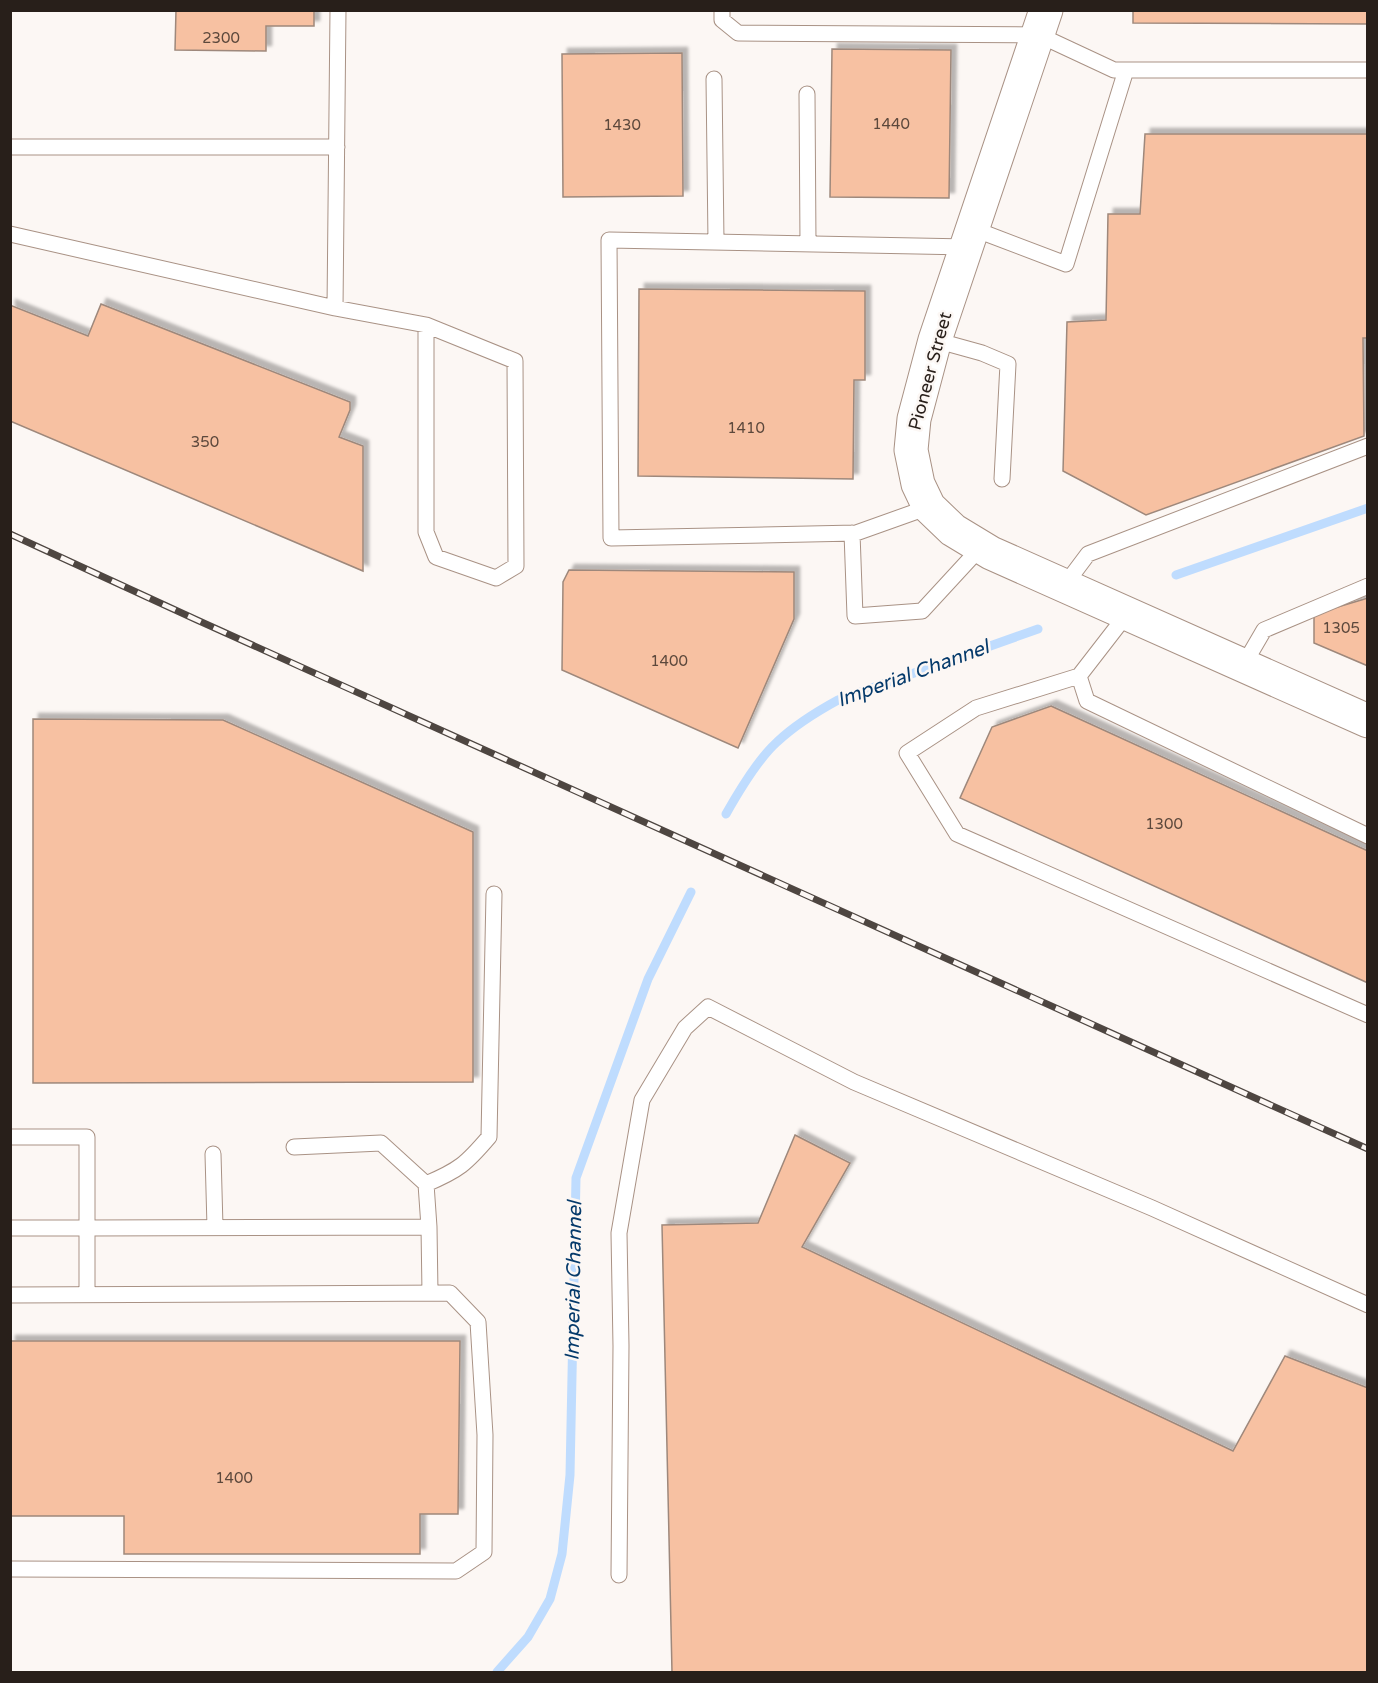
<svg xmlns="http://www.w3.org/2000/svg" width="1378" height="1683" viewBox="0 0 1378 1683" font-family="'Varela Round',sans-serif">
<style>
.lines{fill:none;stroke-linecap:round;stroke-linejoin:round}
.stream{stroke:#bfdcfe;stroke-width:9}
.building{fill:#f7c1a2;stroke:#9e887b;stroke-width:1.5;filter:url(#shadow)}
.service-casing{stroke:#a99285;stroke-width:17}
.tertiary-casing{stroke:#a99285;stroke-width:35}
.service{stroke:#fff;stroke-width:15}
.tertiary{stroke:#fff;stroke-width:33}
.rail-casing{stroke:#4e4641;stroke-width:7}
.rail{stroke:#fcf7f4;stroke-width:4.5;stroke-dasharray:14;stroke-linecap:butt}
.labels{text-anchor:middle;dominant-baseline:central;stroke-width:5;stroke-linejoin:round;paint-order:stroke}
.number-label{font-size:15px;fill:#5c483c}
.street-label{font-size:18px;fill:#281f1a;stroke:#fcf7f4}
.water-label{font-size:20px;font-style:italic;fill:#053a6b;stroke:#fcf7f4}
</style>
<defs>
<filter id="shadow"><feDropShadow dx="5.5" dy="-5.5" stdDeviation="1.5" flood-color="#0004"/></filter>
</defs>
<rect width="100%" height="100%" fill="#fcf7f4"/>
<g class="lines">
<!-- stream -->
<path class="stream" d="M1176,575L1368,508
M726,814C739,791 758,759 777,742C795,725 816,712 838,700L1038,629
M497,1672L528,1637L550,1599L562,1554L570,1475L576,1178L648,979L691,892"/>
</g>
<!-- building -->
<path class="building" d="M176,10H314V26H266V51L175,50Z
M1133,10H1368V24L1133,23Z
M832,49L951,50L949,198L830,197Z
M682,53L683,196L563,197L562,54Z
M1145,134H1368V338H1363L1364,436L1146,515L1063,471L1067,322L1106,320L1108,214H1140Z
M639,289L865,291V380H854L853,479L638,476Z
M101,304L350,402V410L339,437L363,446V571L10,421V305L88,336Z
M569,570L794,572V619L738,748L562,670L563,582Z
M1368,598V666L1314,643V614Z
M1051,706L1368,851V983L960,798L992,727Z
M33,719L223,720L473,832V1082L33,1083Z
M795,1135L850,1163L802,1247L1233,1451L1285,1356L1368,1388V1672H672L662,1225L758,1223Z
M10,1341H460L458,1514H420V1554H124V1516H10Z"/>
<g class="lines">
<!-- service casing -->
<g class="service-casing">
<path id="service" d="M722,10V20L738,33L1039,35L1114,70H1368
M714,79L716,242
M807,94L808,244
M10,147H337
M974,229L1066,264L1126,70
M10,234L335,308L426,325V532L436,557L496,578L516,566L515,361L426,325
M335,308L338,10
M935,340L982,353L1008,364L1002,479
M929,507L856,533L611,538L609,240L968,247
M852,533L855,616L922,611L981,547
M1064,586L1088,554L1368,446
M1127,614L1079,676L976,708L907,753L957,834L1368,1015
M1243,666L1264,630L1368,586
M1079,676L1087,701L1368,836
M10,1137H87V1228L429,1227L430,1293
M294,1147L381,1143L426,1184
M213,1154L215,1227
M429,1227L426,1184C459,1170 466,1164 489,1137L494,894
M10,1228H87V1295
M10,1295L450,1293L478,1322L485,1435L484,1552L456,1571L10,1569
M619,1575L621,1346L619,1233L642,1100L685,1028L708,1007L854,1082L1152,1208L1368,1305"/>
</g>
<!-- tertiary casing -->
<g class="tertiary-casing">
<path id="tertiary" d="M1046,10L935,340L914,419L911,450L918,484L929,507L953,530L991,553L1368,721"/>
</g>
<!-- service -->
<use href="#service" class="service"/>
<!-- tertiary -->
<use href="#tertiary" class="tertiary"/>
<!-- rail casing -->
<g class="rail-casing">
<path id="rail" d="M10,534L197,620L1368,1149"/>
</g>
<!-- rail -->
<use href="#rail" class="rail"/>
</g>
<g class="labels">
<!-- number labels -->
<g class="number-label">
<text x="221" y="38">2300</text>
<text x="891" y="124">1440</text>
<text x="622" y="125">1430</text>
<text x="746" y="428">1410</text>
<text x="205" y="442">350</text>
<text x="1341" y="628">1305</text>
<text x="669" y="661">1400</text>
<text x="1164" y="824">1300</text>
<text x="234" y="1478">1400</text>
</g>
<!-- street labels -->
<g class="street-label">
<text transform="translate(930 371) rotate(-75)">Pioneer Street</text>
</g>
<!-- water labels -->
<g class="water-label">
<text transform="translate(913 674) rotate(-20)">Imperial Channel</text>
<text transform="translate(574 1281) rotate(-89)">Imperial Channel</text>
</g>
</g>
<!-- border -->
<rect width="1378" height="1683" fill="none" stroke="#281f1a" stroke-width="24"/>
</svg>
